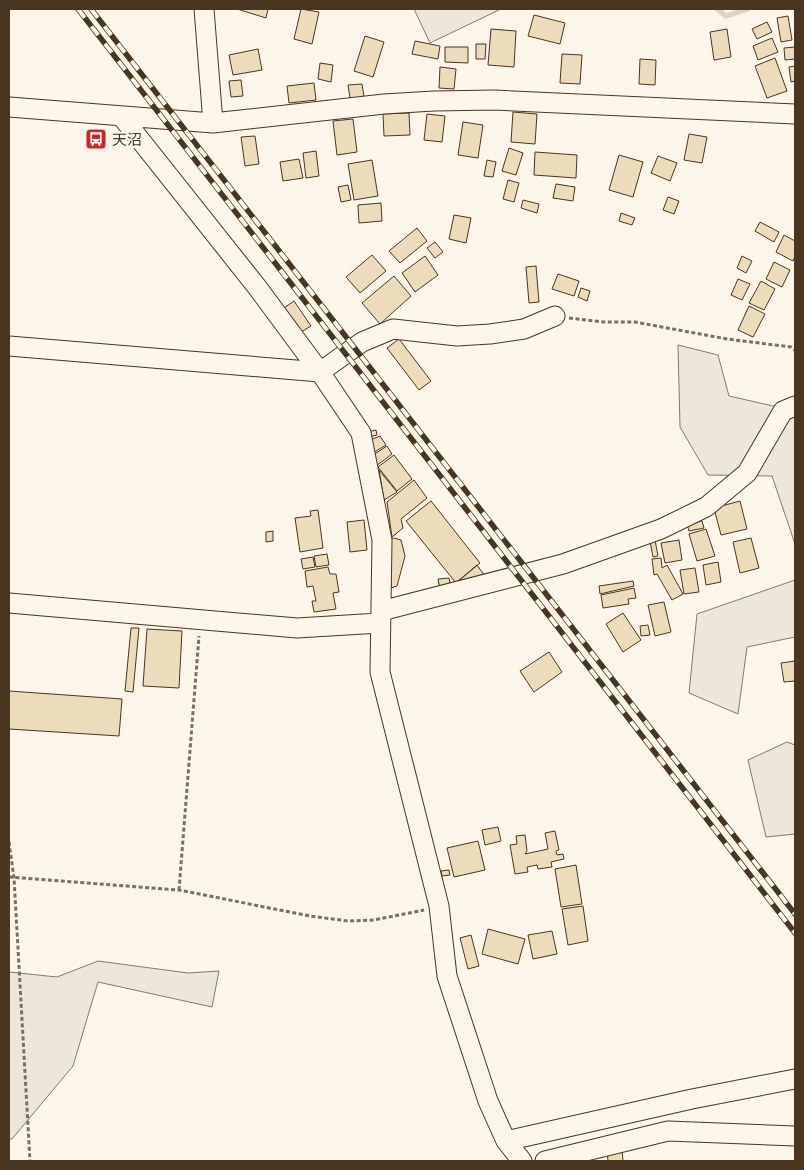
<svg xmlns="http://www.w3.org/2000/svg" width="804" height="1170" viewBox="0 0 804 1170" font-family="Arial,'Noto Sans JP',sans-serif">
<style>
.green{fill:#ede6d9;stroke:#887966}
.lines{fill:none;stroke-linecap:round;stroke-linejoin:round}
.stream{stroke:#dcd4c6;stroke-width:5}
.building{fill:#ecdcbc;stroke:#4a3520}
.minor-casing{stroke:#4a3520;stroke-width:21}
.path{stroke:#7f6f5c;stroke-width:3;stroke-dasharray:4 2.5;stroke-linecap:butt}
.minor{stroke:#fbf6e9;stroke-width:19}
.rail-casing{stroke:#4a3520;stroke-width:5.5}
.rail{stroke:#fbf6e9;stroke-width:4;stroke-dasharray:11;stroke-linecap:butt}
.labels{text-anchor:middle;dominant-baseline:central;stroke-width:4;stroke-linejoin:round;paint-order:stroke}
.poi-label{font-size:15px;fill:#4a3520;stroke:#fbf6e9;text-anchor:start}
</style>
<rect width="100%" height="100%" fill="#fbf6e9"/>
<!-- green -->
<path class="green" d="M414,9H501L430,43Z
M678,345L718,355L729,396L795,411V544L772,476L708,475L680,427Z
M795,580V637L747,647L738,714L689,693L697,614Z
M787,742L795,745V834L766,837L748,760Z
M98,961L188,973L219,971L212,1007L98,982L73,1066L12,1139H9V972L57,977Z"/>
<g class="lines">
<!-- stream -->
<path class="stream" d="M717,9L726,16L748,9"/>
</g>
<!-- building -->
<path class="building" d="M237,9H268L266,18Z
M301,9L319,12L312,44L294,39Z
M534,15L565,23L560,44L528,36Z
M788,16L792,40L781,42L777,18Z
M767,22L772,32L757,39L752,29Z
M491,29L516,31L514,67L488,65Z
M727,29L731,57L714,60L710,32Z
M365,36L384,42L373,77L354,71Z
M772,38L778,52L758,60L753,46Z
M415,41L440,46L438,59L412,54Z
M476,44H486L485,59H476Z
M445,47H468V63L445,62Z
M795,47V59L785,60L784,48Z
M258,49L262,70L233,75L229,55Z
M562,54L582,55L580,84L560,83Z
M775,58L787,91L767,98L755,66Z
M640,59L656,60L655,85L639,84Z
M320,63L333,65L331,82L318,79Z
M795,66V81L791,82L789,67Z
M440,67L456,69L454,89L439,88Z
M241,80L243,96L231,97L229,81Z
M314,83L316,100L289,103L287,86Z
M362,84L364,97L350,98L348,85Z
M513,112L537,114L535,144L511,142Z
M409,113L410,135L384,136L383,114Z
M427,114L445,116L442,142L424,140Z
M353,119L357,152L337,155L333,121Z
M463,122L483,125L478,158L458,155Z
M689,134L707,137L702,163L684,160Z
M255,136L259,164L245,166L241,137Z
M509,148L523,153L516,175L502,171Z
M316,151L319,176L306,178L303,153Z
M535,152L577,155L576,178L534,175Z
M619,155L643,162L633,197L609,190Z
M658,156L677,163L670,181L651,173Z
M299,159L303,178L283,181L280,162Z
M372,160L378,196L354,200L348,164Z
M487,160L496,162L493,177L484,176Z
M508,180L519,183L514,202L503,199Z
M556,184L575,187L573,201L553,198Z
M348,185L351,200L341,202L338,187Z
M668,197L679,201L674,214L663,210Z
M523,200L539,204L537,213L521,208Z
M381,203L382,221L359,223L358,205Z
M621,213L635,218L632,225L619,221Z
M454,215L471,218L466,243L449,239Z
M760,222L779,232L774,242L755,231Z
M417,228L427,241L400,263L389,251Z
M784,235L795,241V256L793,261L776,252Z
M435,242L443,252L435,258L427,248Z
M372,255L386,271L360,293L346,277Z
M425,256L438,275L415,292L402,273Z
M742,256L752,261L746,273L737,268Z
M774,262L790,270L782,287L766,279Z
M536,266L539,302L529,303L526,267Z
M558,274L579,281L574,296L552,289Z
M394,276L411,296L380,324L362,303Z
M738,279L750,284L742,300L731,295Z
M761,281L775,289L764,310L749,303Z
M581,288L590,291L587,301L578,297Z
M294,301L311,326L301,332L284,308Z
M749,306L765,314L753,337L738,330Z
M399,339L431,381L419,390L387,348Z
M376,430L377,435L369,437L367,432Z
M380,436L386,445L373,453L370,440Z
M387,446L392,454L376,466L373,455Z
M394,455L412,479L397,491L378,467Z
M379,470L397,492L384,500Z
M414,480L427,498L401,519L403,528L392,537L387,502Z
M431,501L480,563L456,583L406,521Z
M740,501L747,529L721,535L714,508Z
M318,510L323,548L300,552L295,518L311,516L310,511Z
M364,520L367,550L350,552L347,522Z
M702,521L704,528L689,531L687,524Z
M706,529L715,556L697,561L689,534Z
M273,531V541L266,542V532Z
M394,538L401,540L405,556L397,586L391,588L390,539Z
M751,538L759,568L740,573L733,542Z
M655,540L658,556L653,557L650,541Z
M679,540L682,560L665,563L661,543Z
M327,554L329,565L316,567L314,556Z
M313,557L315,567L303,569L301,559Z
M661,558L662,568L667,565L683,594L672,600L657,574L654,575L652,559Z
M718,562L721,582L706,585L703,565Z
M477,565L487,579L457,582Z
M328,567L330,574H336L339,592L333,593L336,609L314,612L312,601H316L313,586L307,587L305,571Z
M695,568L699,592L684,594L680,570Z
M449,578L451,588L440,589L438,579Z
M633,581L634,586L600,594L599,586Z
M634,588L636,598L628,599L629,604L603,608L601,595Z
M664,602L671,632L655,636L648,605Z
M623,613L641,640L623,652L606,624Z
M648,625L650,635L641,636L640,626Z
M131,628H139L133,692L125,691Z
M147,629L182,631L179,688L143,686Z
M549,652L562,672L534,692L520,671Z
M795,661V681L784,682L781,663Z
M9,691L122,699L119,736L9,729Z
M498,827L501,841L485,845L482,830Z
M555,831L559,850L556,851L557,855L563,854L564,859L551,862L552,867L538,869L537,865L527,867L528,872L515,874L510,845L517,844L516,836L525,835L527,851L525,854L548,849L545,833Z
M478,841L485,870L454,877L447,848Z
M576,865L582,904L561,907L555,869Z
M449,870L450,875L442,876L441,871Z
M583,906L588,941L568,945L562,909Z
M488,929L525,939L518,964L482,954Z
M552,931L557,954L533,959L528,935Z
M471,935L479,966L468,969L460,938Z
M622,1149L623,1161H608L607,1150Z"/>
<g class="lines">
<!-- minor casing -->
<g class="minor-casing">
<path id="minor" d="M204,9L213,123
M9,107L213,123L384,104L434,101L494,100L795,114
M122,117L257,287L320,372L361,433L382,540L380,672L439,906L447,976L488,1101L506,1141L522,1161
M9,346L320,372L362,342L393,329L457,336L490,334L524,329L555,316
M9,603L297,628L380,623
M381,611L563,564L661,529L706,507L747,473L783,411L795,406
M506,1141L692,1099L795,1079
M545,1161L668,1131L795,1136"/>
</g>
<!-- path -->
<path class="path" d="M569,318L604,322H635L727,339L791,347L795,350
M9,842L14,878L30,1161
M9,877L179,890L310,916L348,921L374,920L424,910
M179,890L199,636"/>
<!-- minor -->
<use href="#minor" class="minor"/>
<!-- rail casing -->
<g class="rail-casing">
<path id="rail" d="M78,9L795,933
M91,9L795,914"/>
</g>
<!-- rail -->
<use href="#rail" class="rail"/>
</g>
<!-- icons -->
<defs>
<g id="bus-square" transform="scale(1.125)"><rect x="-9" y="-9" width="18" height="18" rx="4" fill="#c62828" stroke="#fbf6e9"/><path d="M-5-6H5V4H4V6H2V4H-2V6H-4V4H-5ZM-3.5-4V0h7V-4ZM-3.5 1.2v1.5H-2V1.2ZM2 1.2v1.5H3.5V1.2Z" fill="#fff"/></g>
</defs>
<g fill-rule="evenodd">
<use href="#bus-square" x="96" y="139"/>
</g>
<g class="labels">
<!-- poi labels -->
<g class="poi-label">
<text x="112" y="139">天沼</text>
</g>
</g>
<!-- border -->
<rect width="804" height="1170" fill="none" stroke="#4a3520" stroke-width="20"/>
</svg>
